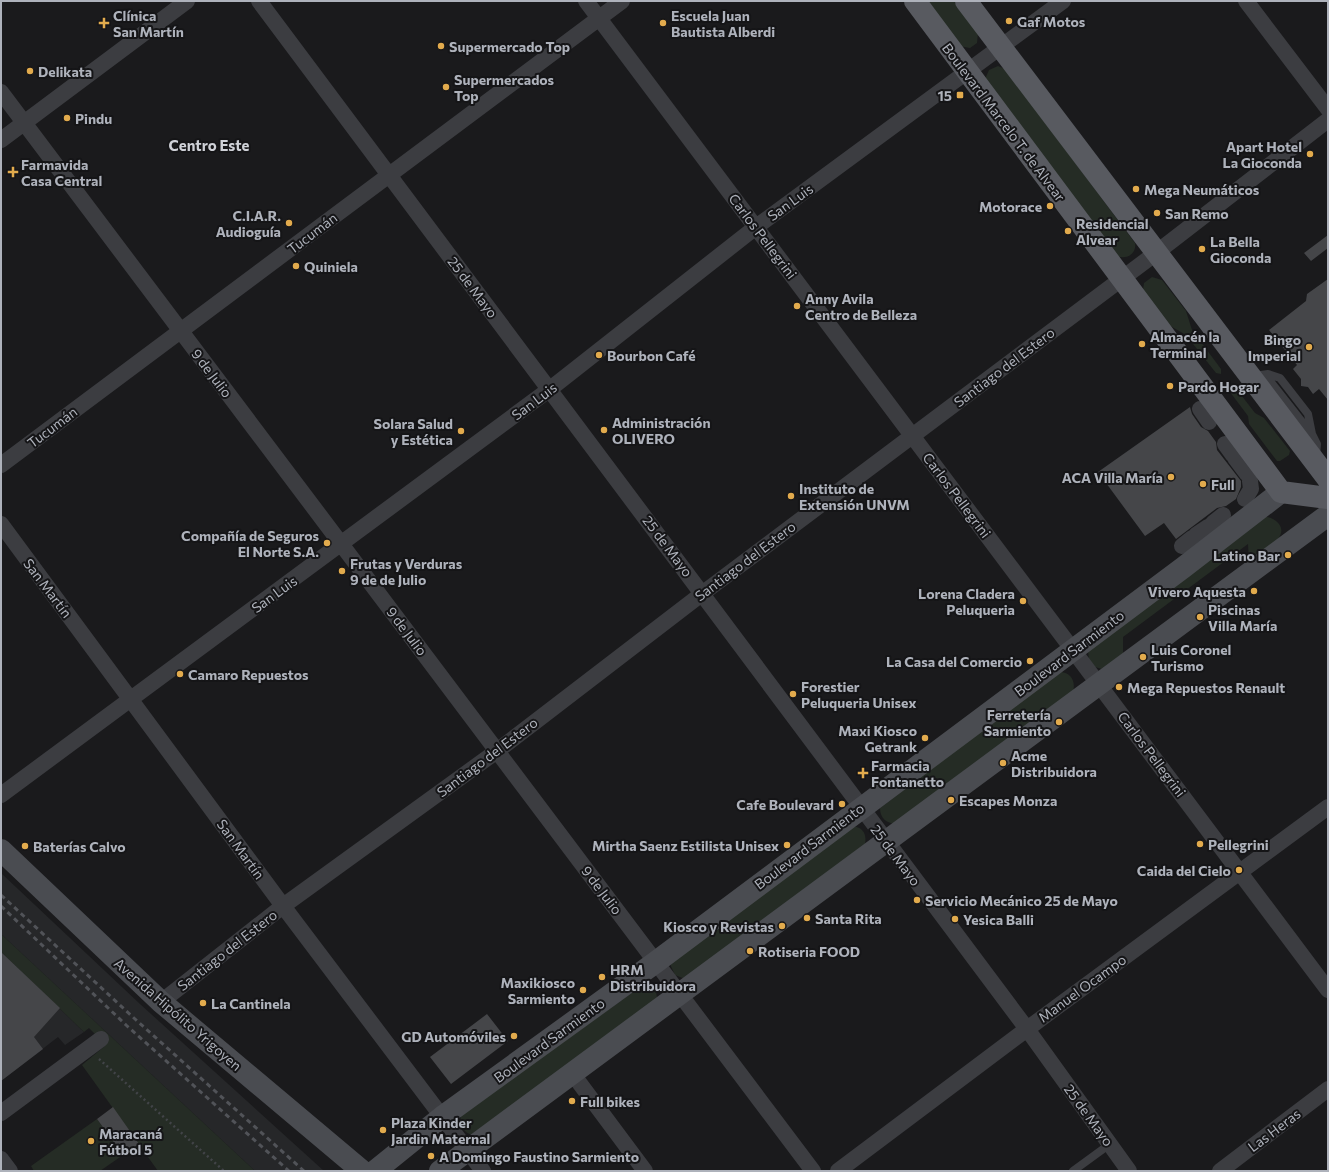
<svg xmlns="http://www.w3.org/2000/svg" width="1329" height="1172" viewBox="0 0 1329 1172" font-family="Commissioner,sans-serif">
<style>
.built{fill:#262729}
.green{fill:#252c25}
.building{fill:#454649}
.lines{fill:none;stroke-linecap:round;stroke-linejoin:round}
.path{stroke:#424448;stroke-width:2.5;stroke-dasharray:2 3;stroke-linecap:butt}
.lane{stroke:#3c3d41;stroke-width:8}
.street{stroke:#3c3d41;stroke-width:16}
.secondary{stroke:#4a4c51;stroke-width:22}
.primary{stroke:#585a60;stroke-width:22}
.rail{stroke:#515358;stroke-width:3;stroke-dasharray:5 4;stroke-linecap:butt}
.poi-dot{fill:#e2ab4d;stroke:#151517;stroke-width:1.5}
.labels{text-anchor:middle;dominant-baseline:central;stroke-width:4;stroke-linejoin:round;paint-order:stroke}
.poi-label{font-size:14px;font-weight:bold;fill:#aeb2bb;stroke:#151517;text-anchor:start}
.street-label{font-size:14px;fill:#aeb2bb;stroke:#151517}
.neighbourhood-label{font-size:15px;font-weight:bold;fill:#cfd1d7;stroke:#151517}
</style>
<rect width="100%" height="100%" fill="#1a1a1c"/>
<!-- built -->
<path class="built" d="M1,873L140,1004L324,1171H255L1,934Z
M1,952L84,1032L65,1045L58,1037L1,1081Z"/>
<!-- green -->
<path class="green" d="M925,1H954L978,33L977,43L970,48L959,46Z
M998,66L1005,69L1135,243C1137,254 1126,260 1117,256L985,79L989,70Z
M1152,277L1162,280L1186,311L1192,330L1221,369V374L1216,373L1186,335L1167,324L1143,290L1144,283Z
M1231,386L1235,387L1255,413L1264,418L1290,451L1289,455L1280,461H1277L1249,424L1248,416L1230,392Z
M1265,517C1270,517 1275,519 1279,524C1290,539 1259,554 1249,563L1248,544L1123,637V657L1102,669L1095,667L1089,660L1088,651Z
M1059,672C1071,672 1076,681 1073,692L896,824C886,823 880,818 880,808Z
M852,826C863,827 867,834 865,844L685,979L675,975L670,964Z
M1,934L255,1171H158L82,1065L106,1045L89,1028L84,1032L1,952Z
M646,983C654,985 657,991 657,1000L472,1135C462,1132 458,1123 462,1114Z
M97,1119L123,1155L100,1171H34L31,1166Z"/>
<!-- building -->
<path class="building" d="M1328,235V248L1311,261L1304,253Z
M1328,279V400L1319,389L1313,394L1308,387L1301,386V379L1293,369L1297,365L1269,330L1306,301L1307,294Z
M1190,407L1192,414L1201,427L1208,431L1216,442L1217,450L1241,481V487L1236,499L1226,506L1217,508L1176,539L1164,523L1145,536L1098,472Z
M1,952L60,1008L34,1037L43,1049L1,1081Z
M487,1014L508,1041L451,1084L430,1057Z
M113,1107L139,1144L123,1155L97,1119Z"/>
<g class="lines">
<!-- path -->
<path class="path" d="M99,1059L224,1171"/>
<!-- lane -->
<path class="lane" d="M1254,376L1268,374L1280,378L1308,414L1312,434L1317,444L1316,456
M1262,379L1270,381L1310,432
M1073,1171L1110,1144"/>
<!-- street -->
<path class="street" d="M259,1L1027,1029L1129,1171
M586,1L1328,990
M1246,1L1328,109
M1,92L813,1171
M1,140L187,1
M1200,409L1209,422
M1225,444L1233,455
M1235,458L1247,474
M1,465L622,1
M1245,499L1251,489L1250,481
M1213,523L1223,515
M1,524L283,906L483,1171
M1196,535L1208,527
M1182,546L1192,538
M1,795L550,389L756,227L1063,1
M161,1002L283,906L497,751L703,593L1156,253L1328,120
M572,1073L645,1171
M1,1113L101,1039
M1,1159L10,1171
M838,1171L1027,1029L1328,807
M1220,1171L1328,1089"/>
<!-- secondary -->
<path class="secondary" d="M1,850L161,1002L362,1171
M375,1171L442,1117L656,962L1184,567L1281,492
M440,1171L1328,515"/>
<!-- primary -->
<path class="primary" d="M915,1L1281,492L1328,498
M966,1L1328,479"/>
<!-- rail -->
<path class="rail" d="M1,895L135,1019L304,1171
M1,906L126,1025L289,1171"/>
</g>
<!-- markers -->
<g class="poi-dot">
<circle cx="1009" cy="21" r="4"/>
<path d="M102 17h4v4h4v4h-4v4h-4v-4h-4v-4h4z"/>
<circle cx="663" cy="23" r="4"/>
<circle cx="441" cy="46" r="4"/>
<circle cx="30" cy="71" r="4"/>
<circle cx="446" cy="87" r="4"/>
<rect x="956" y="91" width="8" height="8" rx="2"/>
<circle cx="67" cy="118" r="4"/>
<circle cx="1310" cy="154" r="4"/>
<path d="M11 166h4v4h4v4h-4v4h-4v-4h-4v-4h4z"/>
<circle cx="1136" cy="189" r="4"/>
<circle cx="1050" cy="206" r="4"/>
<circle cx="1157" cy="213" r="4"/>
<circle cx="289" cy="223" r="4"/>
<circle cx="1068" cy="231" r="4"/>
<circle cx="1202" cy="249" r="4"/>
<circle cx="296" cy="266" r="4"/>
<circle cx="797" cy="306" r="4"/>
<circle cx="1142" cy="344" r="4"/>
<circle cx="1309" cy="347" r="4"/>
<circle cx="599" cy="355" r="4"/>
<circle cx="1170" cy="386" r="4"/>
<circle cx="604" cy="430" r="4"/>
<circle cx="461" cy="431" r="4"/>
<circle cx="1171" cy="477" r="4"/>
<circle cx="1203" cy="484" r="4"/>
<circle cx="791" cy="496" r="4"/>
<circle cx="327" cy="543" r="4"/>
<circle cx="1288" cy="555" r="4"/>
<circle cx="342" cy="571" r="4"/>
<circle cx="1254" cy="591" r="4"/>
<circle cx="1023" cy="601" r="4"/>
<circle cx="1200" cy="617" r="4"/>
<circle cx="1143" cy="657" r="4"/>
<circle cx="1030" cy="661" r="4"/>
<circle cx="180" cy="674" r="4"/>
<circle cx="1119" cy="687" r="4"/>
<circle cx="793" cy="694" r="4"/>
<circle cx="1059" cy="722" r="4"/>
<circle cx="925" cy="738" r="4"/>
<circle cx="1003" cy="763" r="4"/>
<path d="M861 767h4v4h4v4h-4v4h-4v-4h-4v-4h4z"/>
<circle cx="951" cy="800" r="4"/>
<circle cx="842" cy="804" r="4"/>
<circle cx="1200" cy="844" r="4"/>
<circle cx="787" cy="845" r="4"/>
<circle cx="25" cy="846" r="4"/>
<circle cx="1239" cy="870" r="4"/>
<circle cx="917" cy="900" r="4"/>
<circle cx="807" cy="918" r="4"/>
<circle cx="955" cy="919" r="4"/>
<circle cx="782" cy="926" r="4"/>
<circle cx="750" cy="951" r="4"/>
<circle cx="602" cy="977" r="4"/>
<circle cx="583" cy="990" r="4"/>
<circle cx="203" cy="1003" r="4"/>
<circle cx="514" cy="1036" r="4"/>
<circle cx="572" cy="1101" r="4"/>
<circle cx="383" cy="1130" r="4"/>
<circle cx="91" cy="1141" r="4"/>
<circle cx="431" cy="1156" r="4"/>
</g>
<g class="labels">
<!-- poi labels -->
<g class="poi-label">
<text x="113" y="15">Clínica<tspan x="113" dy="16">San Martín</tspan></text>
<text x="671" y="15">Escuela Juan<tspan x="671" dy="16">Bautista Alberdi</tspan></text>
<text x="1017" y="21">Gaf Motos</text>
<text x="449" y="46">Supermercado Top</text>
<text x="38" y="71">Delikata</text>
<text x="454" y="79">Supermercados<tspan x="454" dy="16">Top</tspan></text>
<text x="952" y="95" text-anchor="end">15</text>
<text x="75" y="118">Pindu</text>
<text x="1302" y="146" text-anchor="end">Apart Hotel<tspan x="1302" dy="16">La Gioconda</tspan></text>
<text x="21" y="164">Farmavida<tspan x="21" dy="16">Casa Central</tspan></text>
<text x="1144" y="189">Mega Neumáticos</text>
<text x="1042" y="206" text-anchor="end">Motorace</text>
<text x="1165" y="213">San Remo</text>
<text x="281" y="215" text-anchor="end">C.I.A.R.<tspan x="281" dy="16">Audioguía</tspan></text>
<text x="1076" y="223">Residencial<tspan x="1076" dy="16">Alvear</tspan></text>
<text x="1210" y="241">La Bella<tspan x="1210" dy="16">Gioconda</tspan></text>
<text x="304" y="266">Quiniela</text>
<text x="805" y="298">Anny Avila<tspan x="805" dy="16">Centro de Belleza</tspan></text>
<text x="1150" y="336">Almacén la<tspan x="1150" dy="16">Terminal</tspan></text>
<text x="1301" y="339" text-anchor="end">Bingo<tspan x="1301" dy="16">Imperial</tspan></text>
<text x="607" y="355">Bourbon Café</text>
<text x="1178" y="386">Pardo Hogar</text>
<text x="612" y="422">Administración<tspan x="612" dy="16">OLIVERO</tspan></text>
<text x="453" y="423" text-anchor="end">Solara Salud<tspan x="453" dy="16">y Estética</tspan></text>
<text x="1163" y="477" text-anchor="end">ACA Villa María</text>
<text x="1211" y="484">Full</text>
<text x="799" y="488">Instituto de<tspan x="799" dy="16">Extensión UNVM</tspan></text>
<text x="319" y="535" text-anchor="end">Compañía de Seguros<tspan x="319" dy="16">El Norte S.A.</tspan></text>
<text x="1280" y="555" text-anchor="end">Latino Bar</text>
<text x="350" y="563">Frutas y Verduras<tspan x="350" dy="16">9 de de Julio</tspan></text>
<text x="1246" y="591" text-anchor="end">Vivero Aquesta</text>
<text x="1015" y="593" text-anchor="end">Lorena Cladera<tspan x="1015" dy="16">Peluqueria</tspan></text>
<text x="1208" y="609">Piscinas<tspan x="1208" dy="16">Villa María</tspan></text>
<text x="1151" y="649">Luis Coronel<tspan x="1151" dy="16">Turismo</tspan></text>
<text x="1022" y="661" text-anchor="end">La Casa del Comercio</text>
<text x="188" y="674">Camaro Repuestos</text>
<text x="801" y="686">Forestier<tspan x="801" dy="16">Peluqueria Unisex</tspan></text>
<text x="1127" y="687">Mega Repuestos Renault</text>
<text x="1051" y="714" text-anchor="end">Ferretería<tspan x="1051" dy="16">Sarmiento</tspan></text>
<text x="917" y="730" text-anchor="end">Maxi Kiosco<tspan x="917" dy="16">Getrank</tspan></text>
<text x="1011" y="755">Acme<tspan x="1011" dy="16">Distribuidora</tspan></text>
<text x="871" y="765">Farmacia<tspan x="871" dy="16">Fontanetto</tspan></text>
<text x="959" y="800">Escapes Monza</text>
<text x="834" y="804" text-anchor="end">Cafe Boulevard</text>
<text x="1208" y="844">Pellegrini</text>
<text x="779" y="845" text-anchor="end">Mirtha Saenz Estilista Unisex</text>
<text x="33" y="846">Baterías Calvo</text>
<text x="1231" y="870" text-anchor="end">Caida del Cielo</text>
<text x="925" y="900">Servicio Mecánico 25 de Mayo</text>
<text x="815" y="918">Santa Rita</text>
<text x="963" y="919">Yesica Balli</text>
<text x="774" y="926" text-anchor="end">Kiosco y Revistas</text>
<text x="758" y="951">Rotiseria FOOD</text>
<text x="610" y="969">HRM<tspan x="610" dy="16">Distribuidora</tspan></text>
<text x="575" y="982" text-anchor="end">Maxikiosco<tspan x="575" dy="16">Sarmiento</tspan></text>
<text x="211" y="1003">La Cantinela</text>
<text x="506" y="1036" text-anchor="end">GD Automóviles</text>
<text x="580" y="1101">Full bikes</text>
<text x="391" y="1122">Plaza Kinder<tspan x="391" dy="16">Jardin Maternal</tspan></text>
<text x="99" y="1133">Maracaná<tspan x="99" dy="16">Fútbol 5</tspan></text>
<text x="439" y="1156">A Domingo Faustino Sarmiento</text>
</g>
<!-- street labels -->
<g class="street-label">
<text transform="translate(1004 122) rotate(53)">Boulevard Marcelo T. de Alvear</text>
<text transform="translate(790 202) rotate(-36)">San Luis</text>
<text transform="translate(312 233) rotate(-37)">Tucumán</text>
<text transform="translate(763 236) rotate(53)">Carlos Pellegrini</text>
<text transform="translate(473 287) rotate(53)">25 de Mayo</text>
<text transform="translate(1004 367) rotate(-37)">Santiago del Estero</text>
<text transform="translate(212 373) rotate(53)">9 de Julio</text>
<text transform="translate(534 401) rotate(-37)">San Luis</text>
<text transform="translate(52 427) rotate(-37)">Tucumán</text>
<text transform="translate(957 495) rotate(53)">Carlos Pellegrini</text>
<text transform="translate(668 546) rotate(53)">25 de Mayo</text>
<text transform="translate(745 561) rotate(-37)">Santiago del Estero</text>
<text transform="translate(48 588) rotate(53)">San Martín</text>
<text transform="translate(274 594) rotate(-36)">San Luis</text>
<text transform="translate(407 631) rotate(53)">9 de Julio</text>
<text transform="translate(1069 653) rotate(-37)">Boulevard Sarmiento</text>
<text transform="translate(1152 754) rotate(53)">Carlos Pellegrini</text>
<text transform="translate(487 757) rotate(-37)">Santiago del Estero</text>
<text transform="translate(809 846) rotate(-37)">Boulevard Sarmiento</text>
<text transform="translate(241 849) rotate(54)">San Martín</text>
<text transform="translate(896 855) rotate(53)">25 de Mayo</text>
<text transform="translate(602 890) rotate(53)">9 de Julio</text>
<text transform="translate(227 950) rotate(-38)">Santiago del Estero</text>
<text transform="translate(1082 988) rotate(-36)">Manuel Ocampo</text>
<text transform="translate(178 1014) rotate(41)">Avenida Hipólito Yrigoyen</text>
<text transform="translate(549 1040) rotate(-36)">Boulevard Sarmiento</text>
<text transform="translate(1089 1115) rotate(54)">25 de Mayo</text>
<text transform="translate(1274 1130) rotate(-37)">Las Heras</text>
</g>
<!-- neighbourhood labels -->
<g class="neighbourhood-label">
<text x="209" y="145">Centro Este</text>
</g>
</g>
<!-- border -->
<rect width="1329" height="1172" fill="none" stroke="#aeb2bb" stroke-width="4"/>
</svg>
